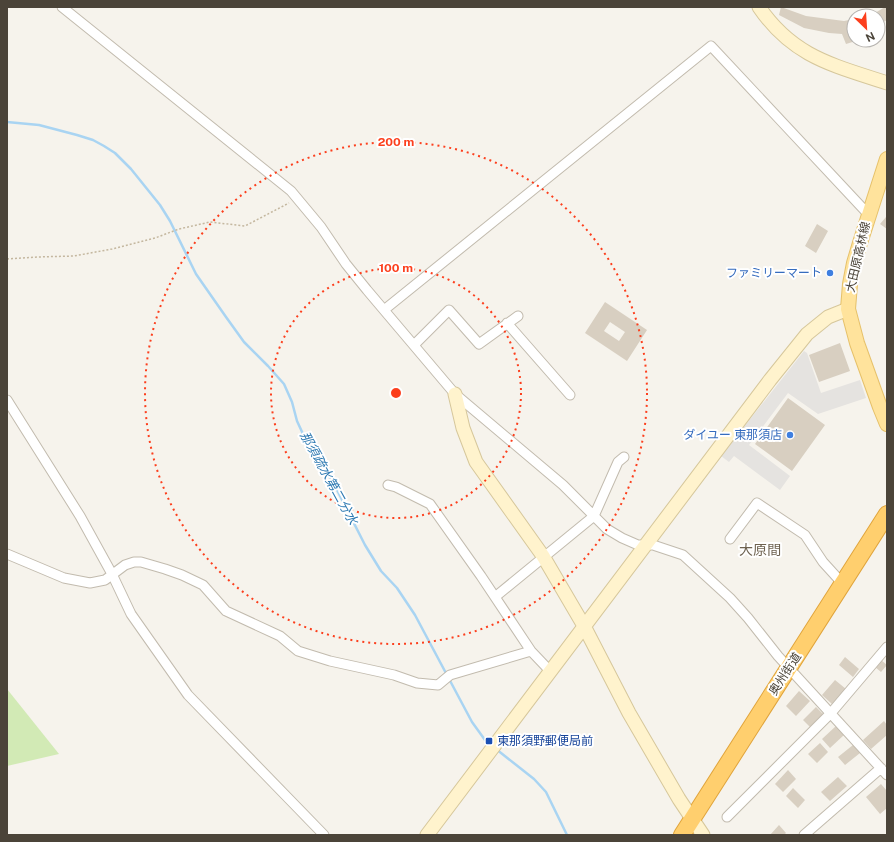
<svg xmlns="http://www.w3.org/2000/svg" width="894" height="842" viewBox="0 0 894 842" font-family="'Public Sans','Noto Sans JP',sans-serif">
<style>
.green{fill:#d2eab5}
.parking{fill:#e5e3e0}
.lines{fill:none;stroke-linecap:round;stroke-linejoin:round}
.stream{stroke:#a9d4f2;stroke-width:2.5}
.building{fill:#d8cfc1;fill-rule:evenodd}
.street-casing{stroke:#c2bbae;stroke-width:11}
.secondary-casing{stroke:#d6c79b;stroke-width:15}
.primary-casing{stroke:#e6c16a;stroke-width:16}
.highway-casing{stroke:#e0a43c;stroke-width:18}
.path{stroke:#c4b79f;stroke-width:1.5;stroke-dasharray:2 2;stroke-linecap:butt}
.street{stroke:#fff;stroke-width:9}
.secondary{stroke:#fff3cd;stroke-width:13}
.primary{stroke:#ffe39c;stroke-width:14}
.highway{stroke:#ffcf6e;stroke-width:16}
.ring{fill:none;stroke:#fc3f1d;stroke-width:2;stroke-dasharray:2 4}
.shop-dot{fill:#3f7fe0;stroke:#fff;stroke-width:1.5}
.transit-dot{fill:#1a4fb4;stroke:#fff;stroke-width:1.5}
.labels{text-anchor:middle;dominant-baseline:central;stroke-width:4;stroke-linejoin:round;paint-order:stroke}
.street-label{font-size:12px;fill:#4b4439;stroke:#fff}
.shop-label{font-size:12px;fill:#366cbe;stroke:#fff;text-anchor:end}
.transit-label{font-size:12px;fill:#164399;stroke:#fff;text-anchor:start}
.water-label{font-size:13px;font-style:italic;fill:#2e7ab2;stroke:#fff}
.quarter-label{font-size:14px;fill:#6e6250;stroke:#fff}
.centre{fill:#fc3f1d;stroke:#fff;stroke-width:2}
.ring-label{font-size:12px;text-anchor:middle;font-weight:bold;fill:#fc3f1d;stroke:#fff;stroke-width:4;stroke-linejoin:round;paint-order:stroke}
</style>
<rect width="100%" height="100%" fill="#f6f3ec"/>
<!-- green -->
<path class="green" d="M7,689L59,754L7,766Z"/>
<!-- parking -->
<path class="parking" d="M804,351L807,353L821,393L860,380L866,398L818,414L788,393L749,445L790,476L780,490L734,456L729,462L721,456Z"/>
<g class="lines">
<!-- stream -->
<path class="stream" d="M7,122L39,125L77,135L93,140L104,146L115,153L131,169L160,205L170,221L196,274L226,317L244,342L268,366L284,384L292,402L297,421L309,447L332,480L365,545L381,571L397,588L415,615L472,722L485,740L491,745
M496,749L534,779L546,792L567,835"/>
</g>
<!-- building -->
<path class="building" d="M781,7L806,16L844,21L854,19V40H859L846,44L842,34L829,33L804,28L779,15Z
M885,7H887V20L878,25V16H870Z
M886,217L887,218V229L880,224Z
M817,224L828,231L816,253L805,246Z
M605,302L647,330L627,361L585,333ZM610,322L625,332L619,341L604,331Z
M840,343L850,371L819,382L809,355Z
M788,398L825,425L792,471L755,444Z
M845,657L859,669L853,677L839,665Z
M881,660L887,665L881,672L875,667Z
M835,680L846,689L832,704L822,695Z
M799,691L810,701L796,716L786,706Z
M816,707L824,715L811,728L803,720Z
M884,721L887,725V735L871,749L863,740Z
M836,726L844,735L830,748L822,739Z
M820,743L828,752L817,763L808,754Z
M853,745L860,753L845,765L838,757Z
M788,770L796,779L783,792L775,784Z
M838,777L847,786L830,801L821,792Z
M881,784L887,791V808L880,814L866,797Z
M793,788L805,800L798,808L786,796Z
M779,825L786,833L784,835H770Z"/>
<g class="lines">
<!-- street casing -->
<g class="street-casing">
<path id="street" d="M62,7L291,191L321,227L346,264L367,290L455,394L563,485L607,529L622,538L638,545H653L683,555L730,598L748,618L778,656L887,775
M384,310L711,46L869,215
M507,323L570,395
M414,345L449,310L479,344L518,316
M7,400L80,516L112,574L131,614L188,695L324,835
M388,485L396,487L430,504L481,576L531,651
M730,539L757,503L805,535L823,562L843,584
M7,554L64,578L90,583L105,580L125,565L134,562H141L165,569L182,575L203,585L226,611L280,636L298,651L330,661L394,675L417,683L438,685L450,675L531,651L551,672
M495,597L594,516L618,462L624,457
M727,817L831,713L887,647
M804,835L881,768"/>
</g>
<!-- secondary casing -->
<g class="secondary-casing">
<path id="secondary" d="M759,7C793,57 833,65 887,83
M455,394L463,428L476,462L543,556L584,626L629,713L679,799L703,835
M427,835L770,380L807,334L828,317L848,309"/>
</g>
<!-- primary casing -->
<g class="primary-casing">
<path id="primary" d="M887,159L860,243L854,263L850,284L848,309L857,343L880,407L887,424"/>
</g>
<!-- highway casing -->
<g class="highway-casing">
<path id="highway" d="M682,835L887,514"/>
</g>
<!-- path -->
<path class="path" d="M7,259L37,257L74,256L112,249L155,238L179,229L210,222L245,226L289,203"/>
<!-- street -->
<use href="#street" class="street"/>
<!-- secondary -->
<use href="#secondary" class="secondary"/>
<!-- primary -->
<use href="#primary" class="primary"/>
<!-- highway -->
<use href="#highway" class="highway"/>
</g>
<!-- distance rings -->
<g class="ring">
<circle cx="396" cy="393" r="125"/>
<circle cx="396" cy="393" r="251"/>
</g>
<!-- markers -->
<g class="shop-dot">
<circle cx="830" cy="273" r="4"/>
<circle cx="790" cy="435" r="4"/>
</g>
<rect class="transit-dot" x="485" y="737" width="8" height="8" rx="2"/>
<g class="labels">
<!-- street labels -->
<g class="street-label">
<text transform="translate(858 257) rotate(-77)">大田原高林線</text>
<text transform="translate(785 674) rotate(-57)">奥州街道</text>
</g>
<!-- shop labels -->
<g class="shop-label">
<text x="822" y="273">ファミリーマート</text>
<text x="782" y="435">ダイユー 東那須店</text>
</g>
<!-- transit labels -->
<g class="transit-label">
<text x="497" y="741">東那須野郵便局前</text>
</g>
<!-- water labels -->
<g class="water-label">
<text transform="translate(329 478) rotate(61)">那須疏水第二分水</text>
</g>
<!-- quarter labels -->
<g class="quarter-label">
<text x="760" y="550">大原間</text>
</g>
</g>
<circle cx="396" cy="393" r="6" class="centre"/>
<g class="ring-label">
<text x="396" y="146">200 m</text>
<text x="396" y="272">100 m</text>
</g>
<!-- border -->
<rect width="894" height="842" fill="none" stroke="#4b4439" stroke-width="16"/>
<!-- north arrow -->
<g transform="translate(866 28) rotate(155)"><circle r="19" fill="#ffffff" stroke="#b7b4b0"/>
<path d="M0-3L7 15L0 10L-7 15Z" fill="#fc3f1d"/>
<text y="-6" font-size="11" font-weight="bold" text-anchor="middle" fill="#4b4439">N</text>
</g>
</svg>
